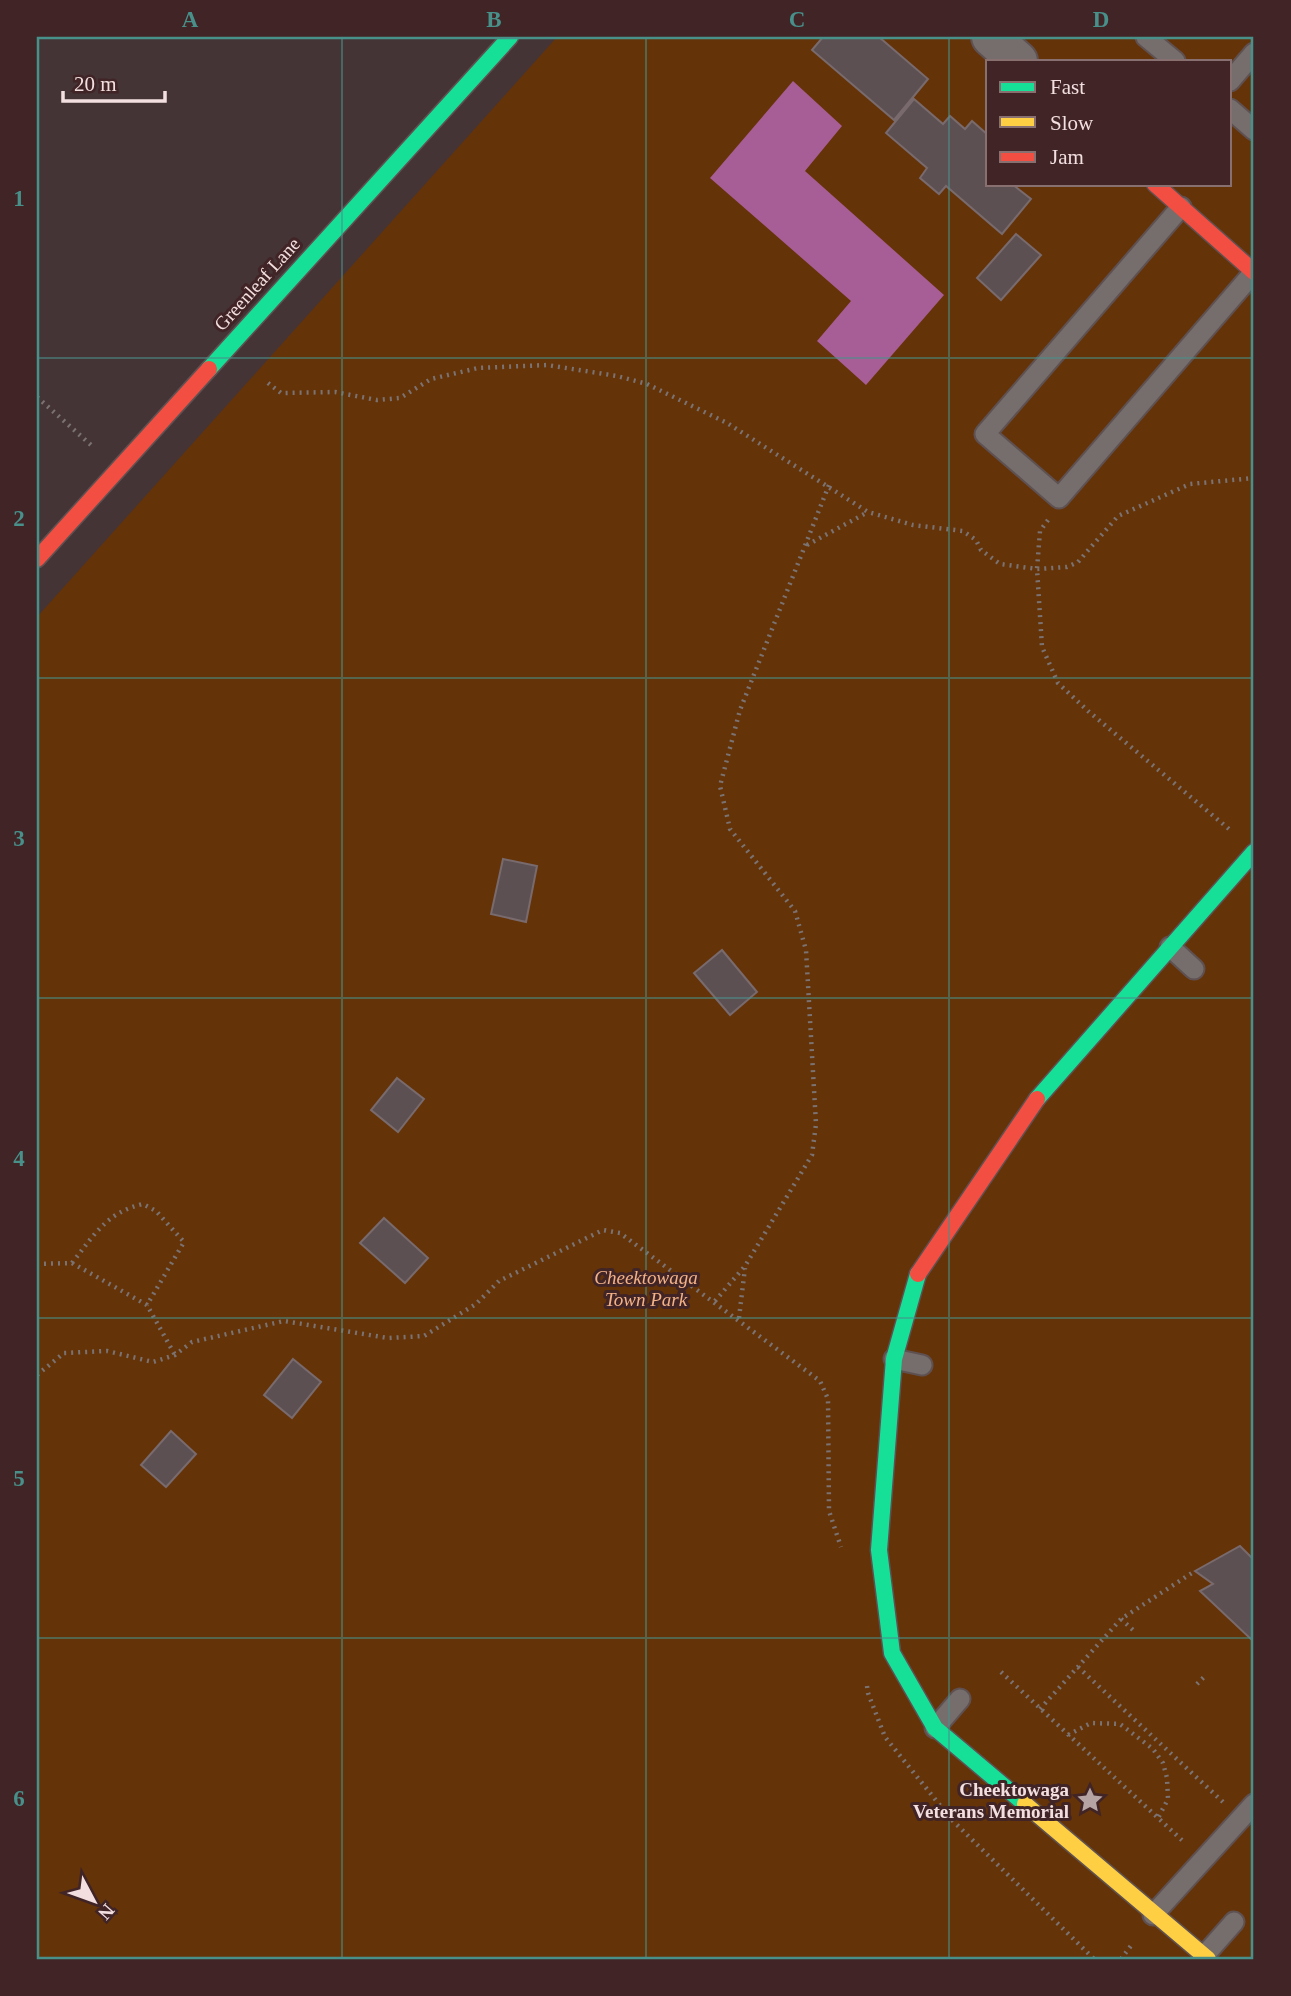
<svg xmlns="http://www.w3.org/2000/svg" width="1291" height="1996" viewBox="0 0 1291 1996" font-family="Georgia,serif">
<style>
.green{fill:#653308;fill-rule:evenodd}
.water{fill:#a75d95}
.building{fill:#5d5052;stroke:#786a6d;stroke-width:2}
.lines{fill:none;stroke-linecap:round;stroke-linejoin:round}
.lane-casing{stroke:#5f5152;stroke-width:23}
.street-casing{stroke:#5f5152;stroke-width:42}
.fast-casing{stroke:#5f5152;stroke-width:19}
.slow-casing{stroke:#5f5152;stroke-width:19}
.jam-casing{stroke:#5f5152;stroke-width:19}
.path{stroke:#7b7272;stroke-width:4.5;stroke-dasharray:2 5;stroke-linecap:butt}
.lane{stroke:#756e6d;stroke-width:19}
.street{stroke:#756e6d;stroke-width:38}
.fast{stroke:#16e098;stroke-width:16}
.slow{stroke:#ffcf43;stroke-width:16}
.jam{stroke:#f24e42;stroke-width:16}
.grid{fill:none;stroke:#48908a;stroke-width:2;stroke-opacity:0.55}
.labels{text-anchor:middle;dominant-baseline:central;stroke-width:6;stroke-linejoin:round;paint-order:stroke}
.street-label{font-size:19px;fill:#f3dfe0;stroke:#402426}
.park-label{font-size:19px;font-style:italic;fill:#f4b287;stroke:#402426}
.poi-label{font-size:19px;font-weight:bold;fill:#f3dfe0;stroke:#402426;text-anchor:end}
.neatline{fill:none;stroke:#48908a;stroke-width:2.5}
.grid-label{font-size:23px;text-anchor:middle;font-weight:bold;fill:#48908a}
</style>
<rect width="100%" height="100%" fill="#453436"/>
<!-- green -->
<path class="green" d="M557,37H1254V1959H37V617ZM988,61H1230V184H988Z"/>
<!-- water -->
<path class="water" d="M793,81L842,126L805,171L944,295L866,385L817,341L851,301L710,178Z"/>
<!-- building -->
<path class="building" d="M823,37H879L928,79L894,120L812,50Z
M914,99L943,124L950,116L965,129L972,121L988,135V184H1012L1031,199L1002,234L946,186L939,194L920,178L927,168L886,133Z
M1016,234L1041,255L1001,300L977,278Z
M503,859L537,866L526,922L491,914Z
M722,950L757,992L730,1015L694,973Z
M397,1078L424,1099L398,1132L371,1110Z
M384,1218L428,1258L405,1283L360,1243Z
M293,1359L321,1382L292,1418L264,1395Z
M171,1431L196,1454L166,1487L141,1465Z
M1240,1546L1254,1560V1642L1200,1591L1213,1584L1195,1571Z"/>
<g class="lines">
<!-- lane casing -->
<g class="lane-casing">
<path id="lane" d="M1146,37L1175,61
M1230,81L1254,53
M1230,109L1254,130
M1181,207L985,434L1059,498L1254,272
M1170,947L1194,969
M894,1359L922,1365
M935,1728L960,1699
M1153,1915L1254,1804
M1204,1956L1234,1922"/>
</g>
<!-- street casing -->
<g class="street-casing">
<path id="street" d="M991,37L1018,61"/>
</g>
<!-- fast casing -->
<g class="fast-casing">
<path id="fast" d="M209,369L510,37
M1037,1099L1254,852
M918,1274L894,1359L879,1550L892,1653L935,1728L1025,1804"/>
</g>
<!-- slow casing -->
<g class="slow-casing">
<path id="slow" d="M1025,1804L1208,1959"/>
</g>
<!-- jam casing -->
<g class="jam-casing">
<path id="jam" d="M1155,184L1254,272
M37,559L209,369
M918,1274L1037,1099"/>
</g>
<!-- path -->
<path class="path" d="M268,383L281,393L335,392L377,400L400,398L431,379L478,368L547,365L617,376L647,384L727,423L868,512L913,525L963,531L976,540L981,550L1000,564L1037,569L1067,567L1078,562L1118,516L1190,484L1254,478
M37,397L91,445
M1048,520L1040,531L1037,569L1042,647L1058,683L1088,711L1229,829
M807,545L868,512
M72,1263C94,1235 107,1212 143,1204L156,1211L184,1242L147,1305
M37,1264L72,1263L147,1305L175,1355
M715,1301L745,1266L812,1155L816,1124L806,950L795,911L730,829L720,786L740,710L829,485
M739,1318L745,1268
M37,1375L64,1353L107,1351L153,1362L175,1355L192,1342L284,1321L388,1338L424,1336L476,1304L499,1281L603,1230L620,1233L820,1381L828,1399L829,1511L841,1547
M1121,1619L1133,1630
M1078,1667L1223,1802
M1001,1672L1185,1843
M1197,1684L1204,1677
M867,1686L868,1693L885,1737L951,1819L1094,1959
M1040,1709L1121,1619L1195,1571
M1068,1735L1091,1723L1120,1724L1153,1749L1163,1763L1167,1778L1168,1799L1158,1818
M1254,1744V1745
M1121,1959L1133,1943"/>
<!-- lane -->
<use href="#lane" class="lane"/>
<!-- street -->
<use href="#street" class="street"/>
<!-- fast -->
<use href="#fast" class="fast"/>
<!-- slow -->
<use href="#slow" class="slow"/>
<!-- jam -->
<use href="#jam" class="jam"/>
</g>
<!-- grid -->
<path class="grid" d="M342,37V1959M646,37V1959M949,37V1959M37,358H1254M37,678H1254M37,998H1254M37,1318H1254M37,1638H1254"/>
<!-- icons -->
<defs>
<g id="sight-bare" transform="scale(2.1)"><path d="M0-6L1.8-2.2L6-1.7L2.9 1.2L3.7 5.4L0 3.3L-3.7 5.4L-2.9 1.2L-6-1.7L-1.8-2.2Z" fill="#b6a3a4" stroke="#402426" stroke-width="2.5" paint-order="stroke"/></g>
</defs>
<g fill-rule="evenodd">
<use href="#sight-bare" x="1090" y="1800"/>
</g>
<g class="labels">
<!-- street labels -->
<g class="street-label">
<text transform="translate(257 284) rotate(-48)">Greenleaf Lane</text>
</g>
<!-- park labels -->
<g class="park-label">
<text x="646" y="1277">Cheektowaga<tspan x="646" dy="22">Town Park</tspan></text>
</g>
<!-- poi labels -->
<g class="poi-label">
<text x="1069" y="1789">Cheektowaga<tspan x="1069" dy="22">Veterans Memorial</tspan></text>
</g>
</g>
<!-- border -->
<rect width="1291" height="1996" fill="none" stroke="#402426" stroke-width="77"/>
<!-- legend -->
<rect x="986" y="60" width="245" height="126" fill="#402426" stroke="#886f70" stroke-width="2"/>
<rect x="1000" y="82" width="35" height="10" fill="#16e098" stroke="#886f70" stroke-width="2"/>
<text x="1050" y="94" font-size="21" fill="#f3dfe0">Fast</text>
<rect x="1000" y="117" width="35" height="10" fill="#ffcf43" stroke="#886f70" stroke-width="2"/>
<text x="1050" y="130" font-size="21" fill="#f3dfe0">Slow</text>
<rect x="1000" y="152" width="35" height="10" fill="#f24e42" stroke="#886f70" stroke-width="2"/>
<text x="1050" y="164" font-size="21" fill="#f3dfe0">Jam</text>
<!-- north arrow -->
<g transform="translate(94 1901) rotate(131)" stroke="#402426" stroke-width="5" paint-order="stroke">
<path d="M0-5L12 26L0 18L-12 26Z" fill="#f3dfe0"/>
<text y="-10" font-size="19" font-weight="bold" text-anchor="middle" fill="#f3dfe0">N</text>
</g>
<!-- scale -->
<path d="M63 91v10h102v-10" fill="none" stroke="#f3dfe0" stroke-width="3.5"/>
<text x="74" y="91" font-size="21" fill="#f3dfe0" stroke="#402426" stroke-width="5" paint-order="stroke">20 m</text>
<rect x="38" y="38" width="1214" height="1920" class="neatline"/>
<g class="grid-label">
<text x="190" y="27">A</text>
<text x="494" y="27">B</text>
<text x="797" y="27">C</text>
<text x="1101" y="27">D</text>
<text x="19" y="206">1</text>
<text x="19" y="526">2</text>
<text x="19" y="846">3</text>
<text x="19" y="1166">4</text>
<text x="19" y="1486">5</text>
<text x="19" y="1806">6</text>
</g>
</svg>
